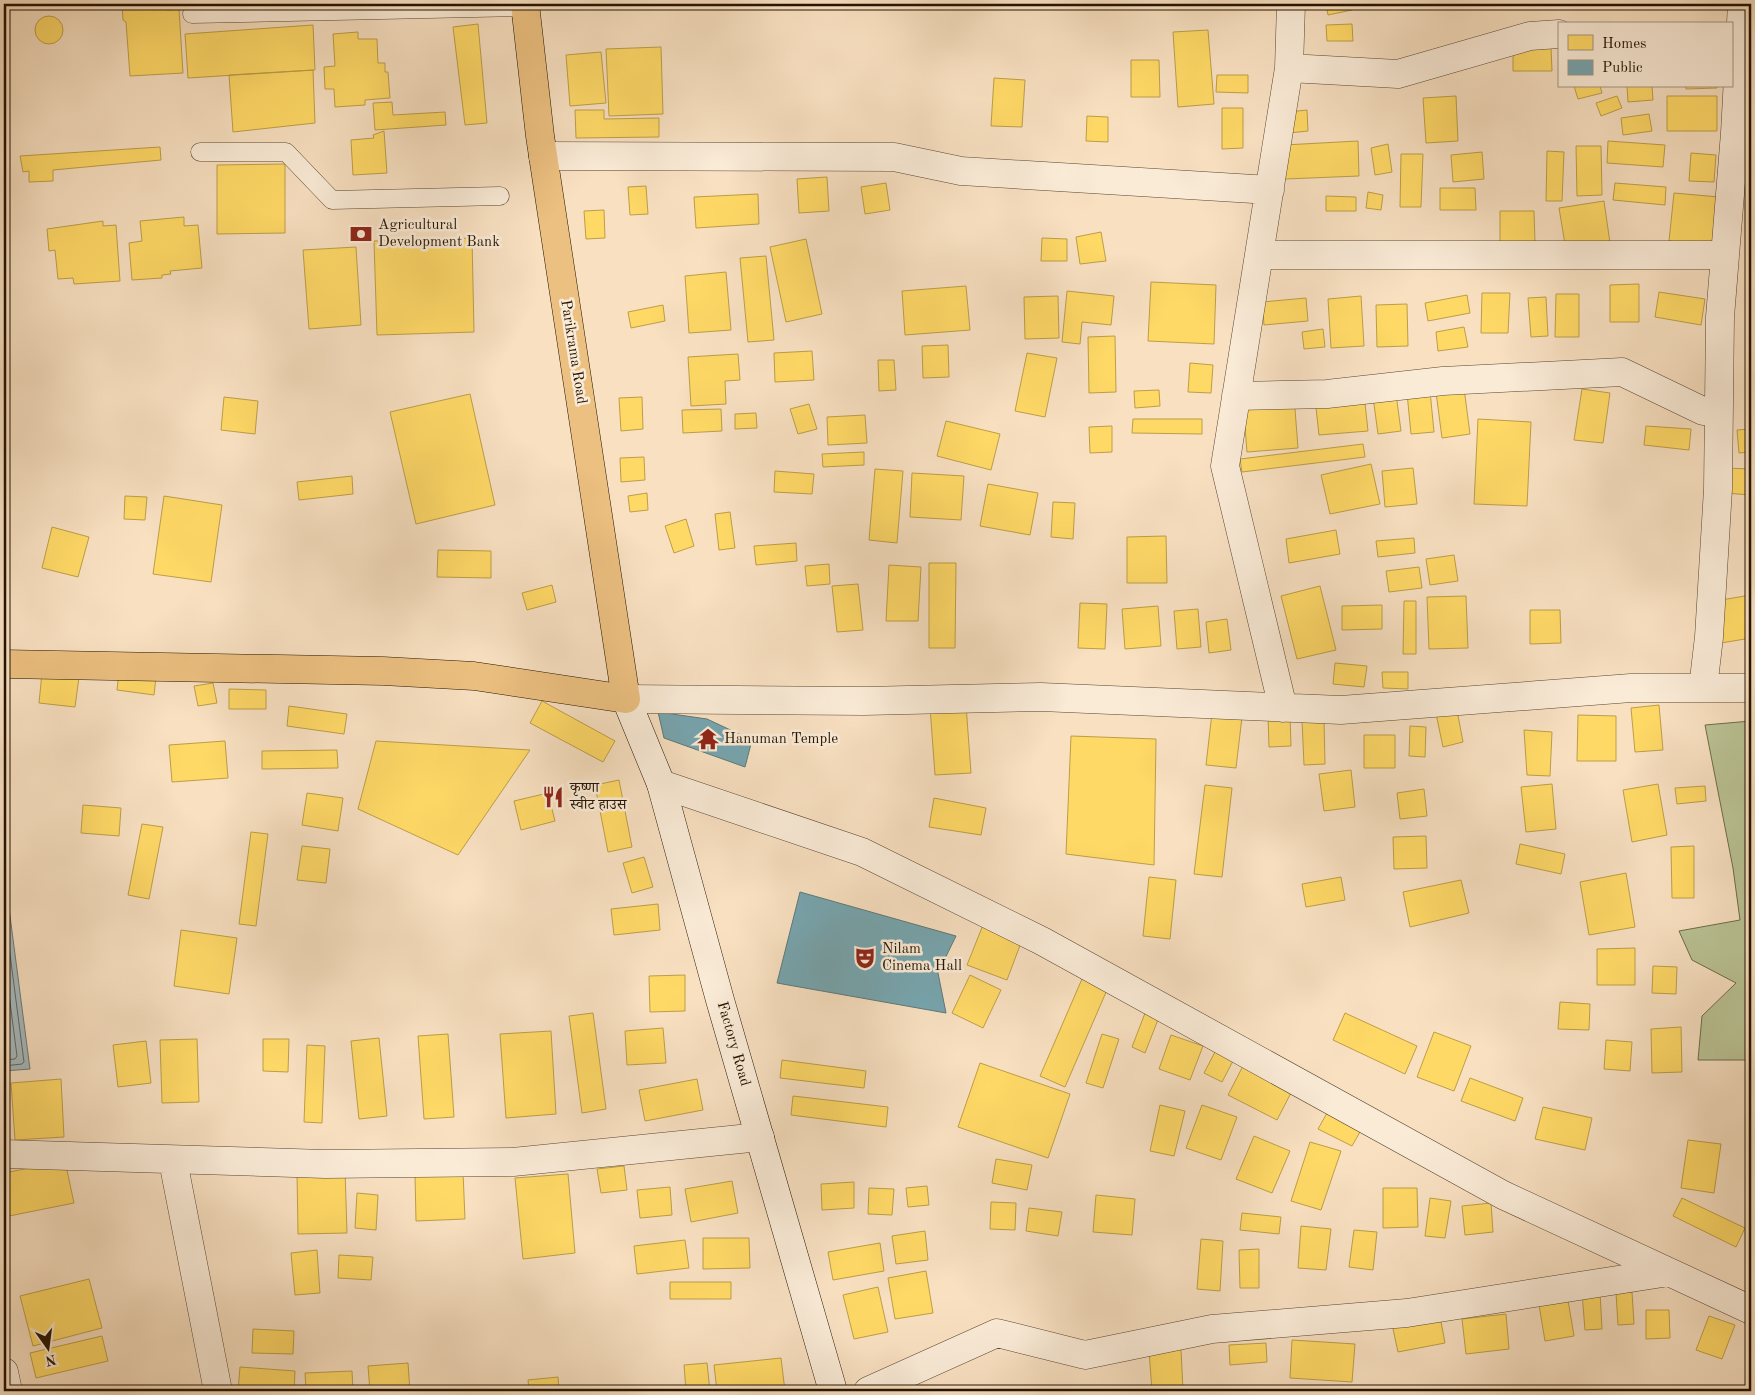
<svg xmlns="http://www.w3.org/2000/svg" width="1755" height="1395" viewBox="0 0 1755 1395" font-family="'Old Standard TT','Noto Serif Devanagari',serif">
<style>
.green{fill:#bac395;stroke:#6f6b4a}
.water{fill:#a5babf;stroke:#717773}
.homes{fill:#ffd966;stroke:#bd9e47}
.public{fill:#76a5af;stroke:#5d797a}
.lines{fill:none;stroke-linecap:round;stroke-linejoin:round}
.shore{stroke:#646660;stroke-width:1}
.service-casing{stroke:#594630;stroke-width:19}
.minor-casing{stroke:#594630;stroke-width:29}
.secondary-casing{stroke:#241300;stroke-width:29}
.primary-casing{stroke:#241300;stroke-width:29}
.service{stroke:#faebd7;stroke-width:18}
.minor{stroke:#faebd7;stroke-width:28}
.secondary{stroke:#faebd7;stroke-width:28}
.primary{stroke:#ecc080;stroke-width:28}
.labels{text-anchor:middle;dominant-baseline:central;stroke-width:5;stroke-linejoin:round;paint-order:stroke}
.poi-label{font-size:15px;fill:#241300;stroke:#faebd7;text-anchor:start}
.street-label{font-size:15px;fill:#241300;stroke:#faebd7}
</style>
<rect width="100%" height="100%" fill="#f8e0c1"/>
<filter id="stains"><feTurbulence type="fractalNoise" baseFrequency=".004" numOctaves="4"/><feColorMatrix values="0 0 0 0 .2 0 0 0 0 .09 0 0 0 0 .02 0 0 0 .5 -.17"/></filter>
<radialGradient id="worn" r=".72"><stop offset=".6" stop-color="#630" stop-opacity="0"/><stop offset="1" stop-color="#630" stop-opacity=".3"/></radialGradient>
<!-- green -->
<path class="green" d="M1751,721V1060H1698L1702,1016L1736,983L1692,960L1679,931L1740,920L1733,868L1705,725Z"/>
<!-- water -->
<path class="water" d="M4,870L30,1069L4,1071Z"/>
<!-- homes -->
<path class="homes" d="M122,4H166L167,10L179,9L183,73L130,76L126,22L123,20Z
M1326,4H1351L1352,10L1328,15Z
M35 30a14 14 0 1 1 28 0a14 14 0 1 1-28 0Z
M478,24L487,123L465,125L453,27Z
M1352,24L1353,41H1327L1326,25Z
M313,25L315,70L188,78L185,34Z
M1208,30L1214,104L1178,107L1173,32Z
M358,32V39H377L378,63H385V72H388L390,98L365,100V105L335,107L334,89H325L324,67L335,66L333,34Z
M661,47L663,114L609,116L606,49Z
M1513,47H1551L1552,71H1513Z
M601,52L606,103L570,106L566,55Z
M1131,60H1159L1160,97H1131Z
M313,70L315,123L233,132L229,75Z
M1217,75H1248V93L1216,92Z
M994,78L1025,80L1022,127L991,126Z
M1574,86H1600L1602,93L1578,99Z
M1627,86H1652L1653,100L1628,102Z
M1686,86H1717V88L1686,89Z
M1456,96L1458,141L1426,143L1423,98Z
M1617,96L1622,108L1601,116L1596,103Z
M1667,96H1717V131H1667Z
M392,102L393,115L445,112L446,125L375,130L373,103Z
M1222,108H1243V148L1222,149Z
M575,110H604V119L659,118V137L576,138Z
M1307,110L1308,131L1289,133L1288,112Z
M1649,114L1652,131L1623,135L1621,118Z
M1087,116L1108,117V142L1086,141Z
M384,131L387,173L353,175L351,140L374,138L373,135Z
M1358,141L1359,176L1285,179L1284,145Z
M1608,141L1665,145L1663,167L1607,163Z
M1388,144L1392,172L1375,175L1371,148Z
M1576,146H1601L1602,195L1577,196Z
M160,147L161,160L53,170V181L29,182V171L23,172L20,156Z
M1547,151L1564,152L1562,201H1546Z
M1482,152L1484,179L1453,182L1451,155Z
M1691,153L1716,155L1714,182L1689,181Z
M1401,154H1423L1421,207H1400Z
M285,164V233L217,234V165Z
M827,177L829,211L799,213L797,179Z
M886,183L890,210L865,214L861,187Z
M1615,183L1666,187L1665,205L1613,200Z
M646,186L648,214L630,215L628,187Z
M1440,188H1475L1476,210H1440Z
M1368,192L1383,195L1381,210L1366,208Z
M1674,193L1719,197L1714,246L1669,241Z
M758,194L759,224L696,228L694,197Z
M1326,196L1356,197V211H1326Z
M1604,201L1610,243L1566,250L1559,208Z
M604,210L605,238L586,239L584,211Z
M1500,211H1534L1535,243L1500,244Z
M184,217V226L198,225L202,268L170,271L171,274L162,275V278L132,280L129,243L142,241L140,221Z
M103,221V226L116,225L120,281L74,284L73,278L58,279L55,250L49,251L47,229Z
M1101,232L1106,261L1080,264L1076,237Z
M472,238L474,332L377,335L374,241Z
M1042,238L1067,239V261H1041Z
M806,239L822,314L786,322L770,247Z
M356,247L361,325L309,329L303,250Z
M766,256L774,340L748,342L740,258Z
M726,272L731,330L689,333L685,276Z
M1151,282L1216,285L1214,344L1148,341Z
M1639,284V322H1610V285Z
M966,286L970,330L905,335L902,291Z
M1067,291L1114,296L1111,325L1082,322L1080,344L1062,342Z
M1659,292L1705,299L1701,325L1655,317Z
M1482,293H1510L1508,333H1481Z
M1556,294H1579V337H1555Z
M1467,295L1470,313L1428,321L1425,303Z
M1058,296L1059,338L1025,339L1024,297Z
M1361,296L1364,346L1331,348L1328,299Z
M1546,297L1548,336L1531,337L1528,298Z
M1306,298L1308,321L1264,325L1262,302Z
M1407,304L1408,346L1377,347L1376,305Z
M663,305L665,321L631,328L628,312Z
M1464,327L1468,347L1438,351L1436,332Z
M1323,329L1325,347L1304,349L1302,332Z
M1115,336L1116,392L1089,393L1088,337Z
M948,345L949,377L923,378L922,346Z
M812,351L814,380L775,382L774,353Z
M1027,353L1057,358L1045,417L1015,411Z
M738,354L740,380L725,381L726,404L691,406L688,357Z
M878,360H894L896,390L879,391Z
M1190,363L1213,365L1211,393L1188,392Z
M1464,388L1470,434L1442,438L1436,392Z
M1582,389L1610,393L1603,443L1574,440Z
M1159,390L1160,406L1135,408L1134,391Z
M1430,391L1434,432L1411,434L1407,393Z
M470,394L495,505L416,524L390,412Z
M1364,394L1368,431L1319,435L1315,399Z
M1396,394L1401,431L1378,434L1373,397Z
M1294,396L1298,448L1247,452L1243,401Z
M224,397L258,401L255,434L221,430Z
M642,397L643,429L621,431L619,398Z
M809,404L817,429L798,434L790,409Z
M721,409L722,431L683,433L682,410Z
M756,413L757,428L735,429V414Z
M865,415L867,443L828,445L827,417Z
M1133,419H1202V434L1132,433Z
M1478,419L1531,422L1527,506L1474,504Z
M946,421L1000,434L991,470L937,456Z
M1112,426V452L1090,453L1089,427Z
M1646,426L1691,429L1689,450L1644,445Z
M1751,429V452L1739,453L1737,430Z
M1363,444L1365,457L1242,472L1240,459Z
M864,452V465L823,467L822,454Z
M644,457L645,480L621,482L620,458Z
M1371,464L1380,504L1330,514L1321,475Z
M1413,468L1417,504L1385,507L1382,471Z
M1725,468L1751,469V495L1724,493Z
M875,469L903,471L897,543L869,540Z
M775,471L814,474L812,494L774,492Z
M912,473L964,476L961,520L910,517Z
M352,476L353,494L299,500L297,482Z
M988,484L1038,493L1030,535L980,526Z
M647,493L648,510L630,512L628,496Z
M125,496L147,497L145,520L124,519Z
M164,496L222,505L211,582L153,574Z
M1053,502L1075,503L1073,539L1051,537Z
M730,512L735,548L719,550L715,514Z
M686,519L694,546L674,553L665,526Z
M52,527L89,537L78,577L42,568Z
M1336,530L1340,554L1289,563L1286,539Z
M1166,536L1167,583H1127V537Z
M1414,538L1415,553L1378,557L1376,541Z
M796,543L797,561L756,565L754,546Z
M438,550L491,551V578L437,577Z
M1454,555L1458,581L1430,585L1426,559Z
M929,563H956L955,648H929Z
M829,564L830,584L807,586L805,566Z
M889,565L921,567L918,621H886Z
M1419,567L1422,588L1389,592L1386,571Z
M858,584L863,630L837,632L832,586Z
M552,585L556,602L527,610L522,593Z
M1320,586L1336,650L1297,659L1281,596Z
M1751,595V638L1721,643L1715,601Z
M1466,596L1468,648L1429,649L1427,597Z
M1404,601H1416V654H1403Z
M1080,603L1107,604L1105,649L1078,648Z
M1382,605V629L1342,630V606Z
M1158,606L1161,646L1125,649L1122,609Z
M1198,609L1201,647L1177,649L1174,611Z
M1530,610H1560L1561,643L1530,644Z
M1227,619L1231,650L1209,653L1206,622Z
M1335,663L1367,666L1364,687L1333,684Z
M119,672L156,677L154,695L117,690Z
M1382,672H1408V689L1383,688Z
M42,673L79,677L75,707L39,703Z
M213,683L217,703L198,706L194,686Z
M229,689L266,690V709H229Z
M542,701L615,741L603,762L530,723Z
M966,705L971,773L935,775L930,707Z
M1456,705L1463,742L1443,747L1435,709Z
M1659,705L1663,750L1635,752L1631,708Z
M289,706L347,714L344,734L287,726Z
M1212,713L1242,717L1236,768L1206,765Z
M1290,714L1291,746L1269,747L1268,715Z
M1578,715L1616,716V761H1577Z
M1302,720H1324L1325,764L1304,765Z
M1410,726L1426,727L1425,757L1409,756Z
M1524,730L1552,732L1550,776L1527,775Z
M1364,735H1395V768H1364Z
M1071,736L1156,739L1154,865L1066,854Z
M225,741L228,778L172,782L169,745Z
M376,741L530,750L458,855L358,809Z
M337,750L338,768L262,769V751Z
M1351,770L1355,807L1324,811L1319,774Z
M619,780L632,847L608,852L595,785Z
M1552,784L1556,829L1526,832L1521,787Z
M1658,784L1667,835L1632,842L1623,790Z
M1205,785L1232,788L1222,877L1194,874Z
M1705,786L1706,801L1677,804L1675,788Z
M1424,789L1427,816L1400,819L1397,793Z
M307,793L343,798L338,831L302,825Z
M548,793L555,821L521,830L514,801Z
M934,798L986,808L981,835L929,827Z
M83,805L121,808L119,836L81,833Z
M142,824L163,827L149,899L128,895Z
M251,832L268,834L256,926L239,924Z
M1426,836L1427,868L1394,869L1393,837Z
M1520,844L1565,854L1561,874L1516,864Z
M302,846L330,849L326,883L297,880Z
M1694,846V898H1672L1671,847Z
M644,857L653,887L632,893L623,863Z
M1626,873L1635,927L1589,935L1580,882Z
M1149,877L1176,880L1170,939L1143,936Z
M1341,877L1345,900L1306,907L1302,884Z
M1461,880L1469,913L1410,927L1403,892Z
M658,904L660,930L614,935L611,909Z
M983,925L1022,940L1007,980L967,965Z
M181,930L237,938L229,994L174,986Z
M1635,948V985H1597V949Z
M1653,966L1677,967L1676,994L1652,993Z
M1085,972L1110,983L1065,1087L1040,1076Z
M685,975V1011L650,1012L649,976Z
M970,975L1001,990L983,1028L952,1013Z
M1560,1002L1590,1004L1589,1030L1558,1029Z
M1147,1008L1161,1012L1145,1053L1132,1047Z
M593,1013L606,1109L582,1113L569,1016Z
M1345,1013L1417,1046L1405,1074L1333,1040Z
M1681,1027L1682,1072L1652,1073L1651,1029Z
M663,1028L666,1063L627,1065L625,1031Z
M551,1031L556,1114L506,1118L500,1034Z
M1434,1032L1471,1046L1454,1091L1417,1077Z
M448,1034L454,1117L424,1119L418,1036Z
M1102,1034L1119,1039L1103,1088L1086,1083Z
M1171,1035L1203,1046L1190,1080L1159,1069Z
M379,1038L387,1116L359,1119L351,1041Z
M197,1039L199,1102L162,1103L160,1040Z
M263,1039H289L288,1072L263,1071Z
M1606,1040L1632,1042L1630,1071L1604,1069Z
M146,1041L151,1083L118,1087L113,1045Z
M307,1045L325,1046L322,1123L304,1122Z
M1216,1050L1234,1059L1222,1082L1204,1073Z
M782,1060L866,1071L864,1088L780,1078Z
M980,1063L1070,1094L1048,1158L958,1127Z
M1244,1064L1293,1089L1277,1120L1228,1095Z
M1470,1078L1523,1098L1515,1121L1461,1101Z
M61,1079L64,1137L15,1140L11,1083Z
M697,1079L703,1110L645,1121L639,1090Z
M793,1096L888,1107L886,1127L791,1115Z
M1160,1105L1185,1111L1174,1156L1150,1151Z
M1202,1105L1237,1117L1221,1160L1186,1148Z
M1331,1106L1364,1125L1352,1146L1318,1129Z
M1543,1107L1592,1118L1585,1150L1535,1139Z
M1254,1136L1290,1151L1272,1193L1236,1179Z
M1688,1140L1721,1144L1714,1193L1681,1188Z
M1310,1142L1341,1151L1321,1210L1291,1201Z
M996,1159L1032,1165L1027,1190L992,1183Z
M65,1161L74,1203L4,1217V1173Z
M624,1166L627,1190L601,1193L597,1169Z
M345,1170L347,1233L298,1234L297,1172Z
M463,1172L465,1219L416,1221L415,1174Z
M568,1174L575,1253L523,1259L515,1178Z
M732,1181L738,1213L691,1222L685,1189Z
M854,1182V1208L822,1210L821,1184Z
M927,1186L929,1205L908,1207L906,1188Z
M670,1187L672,1215L640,1218L637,1190Z
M869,1188L894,1189L892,1215L868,1214Z
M1383,1188H1417L1418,1227L1383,1228Z
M357,1193L378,1195L376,1230L355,1228Z
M1096,1195L1135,1199L1132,1235L1093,1232Z
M1430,1198L1451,1201L1445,1238L1425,1236Z
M1682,1198L1745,1228L1736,1247L1673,1216Z
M991,1202L1016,1203L1015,1230L990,1229Z
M1491,1203L1493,1232L1465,1235L1462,1206Z
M1029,1208L1062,1212L1058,1236L1026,1231Z
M1242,1213L1281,1217L1279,1234L1240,1230Z
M1301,1226L1331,1229L1326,1270L1298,1268Z
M1354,1230L1377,1232L1373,1270L1349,1267Z
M925,1231L928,1260L896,1264L892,1236Z
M703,1238H749L750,1268L703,1269Z
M1201,1239L1223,1241L1220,1291L1197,1289Z
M685,1240L689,1268L637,1274L634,1246Z
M880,1243L884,1271L833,1280L828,1252Z
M1259,1249V1288H1240L1239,1250Z
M317,1250L320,1293L295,1295L291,1253Z
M339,1255L373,1257L371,1280L338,1278Z
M926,1271L933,1313L895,1319L888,1278Z
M89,1279L102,1328L33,1346L20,1296Z
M670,1282H731V1299H670Z
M878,1287L888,1332L854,1339L843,1295Z
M1600,1292L1602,1329L1585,1330L1582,1293Z
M1632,1292L1634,1324L1618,1325L1616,1293Z
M1567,1294L1574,1336L1545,1341L1538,1299Z
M1438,1306L1445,1343L1398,1352L1390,1315Z
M1646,1310H1669L1670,1338L1646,1339Z
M1506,1314L1509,1349L1466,1354L1462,1319Z
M1709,1316L1735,1325L1722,1359L1696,1350Z
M253,1329L294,1331L293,1354L252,1353Z
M102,1336L108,1361L36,1378L30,1353Z
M1292,1340L1355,1344L1352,1382L1290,1378Z
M1266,1343L1267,1362L1230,1365L1229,1345Z
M1181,1349L1183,1391H1152L1149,1351Z
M781,1358L785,1391H717L714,1365Z
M408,1363L410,1391H370L368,1366Z
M707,1363L710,1391H686L684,1365Z
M240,1367L295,1371L294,1391H238Z
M352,1371L353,1391H306L305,1373Z
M558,1377L559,1391H529L528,1380Z"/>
<!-- public -->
<path class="public" d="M658,712L707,719L752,740L745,767L664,738Z
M800,892L956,936L938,973L946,1013L777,983Z"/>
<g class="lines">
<!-- shore -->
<path class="shore" d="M4,908L24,1062L22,1064L4,1066
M4,956L17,1056L15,1059L4,1060"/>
<!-- service casing -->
<g class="service-casing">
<path id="service" d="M192,14L526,7
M200,152H286L332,200L500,196"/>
</g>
<!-- minor casing -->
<g class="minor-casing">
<path id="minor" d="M1289,68L1398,74L1530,36L1559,34
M543,156L894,157L961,171L1270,190
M1259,255H1725
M1236,396L1327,394L1443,381L1622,372L1703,411
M1703,688L1709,637L1718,489L1720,317L1735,133L1742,4
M626,699L864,701L1041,697L1341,710L1631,688H1751
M1283,708L1225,466L1289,68L1291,4
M661,784L862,852L1042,941L1503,1195L1751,1310
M4,1154L325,1164L513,1162L760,1137
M173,1161L218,1391
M4,1372L8,1391
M868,1391L997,1333L1085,1355L1212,1329L1407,1313L1669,1272"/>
</g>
<!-- secondary casing -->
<g class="secondary-casing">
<path id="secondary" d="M626,699L661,784L720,1000L833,1391"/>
</g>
<!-- primary casing -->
<g class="primary-casing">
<path id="primary" d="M4,664L383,671L474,676L626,699L540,136L525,4"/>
</g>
<!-- service -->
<use href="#service" class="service"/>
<!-- minor -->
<use href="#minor" class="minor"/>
<!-- secondary -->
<use href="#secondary" class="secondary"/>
<!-- primary -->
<use href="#primary" class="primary"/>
</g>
<!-- icons -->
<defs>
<g id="bank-bare" transform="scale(1.725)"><path d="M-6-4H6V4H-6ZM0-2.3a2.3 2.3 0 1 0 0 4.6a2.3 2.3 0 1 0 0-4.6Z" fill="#8f2418" stroke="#faebd7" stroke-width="2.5" paint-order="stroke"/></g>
<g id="temple-bare" transform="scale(1.725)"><path d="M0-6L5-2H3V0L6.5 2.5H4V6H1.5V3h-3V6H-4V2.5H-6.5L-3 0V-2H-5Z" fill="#8f2418" stroke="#faebd7" stroke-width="2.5" paint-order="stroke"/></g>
<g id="restaurant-bare" transform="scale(1.725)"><path d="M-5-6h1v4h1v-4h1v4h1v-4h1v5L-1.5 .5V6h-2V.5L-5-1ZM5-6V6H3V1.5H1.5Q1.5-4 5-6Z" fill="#8f2418" stroke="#faebd7" stroke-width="2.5" paint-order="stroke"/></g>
<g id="theatre-bare" transform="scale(1.725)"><path d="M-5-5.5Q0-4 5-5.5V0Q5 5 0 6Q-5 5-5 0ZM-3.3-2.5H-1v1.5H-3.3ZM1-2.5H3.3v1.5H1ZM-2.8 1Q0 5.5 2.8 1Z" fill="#8f2418" stroke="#faebd7" stroke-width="2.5" paint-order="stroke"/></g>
</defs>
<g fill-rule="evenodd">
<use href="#bank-bare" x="361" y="234"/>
<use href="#temple-bare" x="708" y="739"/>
<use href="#restaurant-bare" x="553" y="797"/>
<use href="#theatre-bare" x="865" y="958"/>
</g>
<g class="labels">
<!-- poi labels -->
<g class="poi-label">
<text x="378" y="225">Agricultural<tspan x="378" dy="17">Development Bank</tspan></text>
<text x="724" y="739">Hanuman Temple</text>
<text x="570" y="788">कृष्णा<tspan x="570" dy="17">स्वीट हाउस</tspan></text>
<text x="882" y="949">Nilam<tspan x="882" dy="17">Cinema Hall</tspan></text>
</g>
<!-- street labels -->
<g class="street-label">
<text transform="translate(573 352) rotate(81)">Parikrama Road</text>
<text transform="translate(733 1044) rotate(74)">Factory Road</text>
</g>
</g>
<!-- margin -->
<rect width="1755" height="1395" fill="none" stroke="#f8e0c1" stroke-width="20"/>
<rect x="5" y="5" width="1745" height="1385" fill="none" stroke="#241300" stroke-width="2.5"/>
<rect x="10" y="10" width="1735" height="1375" fill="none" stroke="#241300"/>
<!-- legend -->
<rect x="1558" y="22" width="175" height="65" fill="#faebd7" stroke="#a49581"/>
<rect x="1568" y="35" width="25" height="15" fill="#ffd966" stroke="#a49581"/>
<text x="1602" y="48" font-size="15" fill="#241300">Homes</text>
<rect x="1568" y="60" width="25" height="15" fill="#76a5af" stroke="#a49581"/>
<text x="1602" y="72" font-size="15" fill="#241300">Public</text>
<!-- north arrow -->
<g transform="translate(48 1348) rotate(166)" stroke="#faebd7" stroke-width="4" paint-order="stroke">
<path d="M0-4L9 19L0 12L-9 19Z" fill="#241300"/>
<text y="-8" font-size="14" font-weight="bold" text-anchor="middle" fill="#241300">N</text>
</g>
<rect width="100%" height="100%" filter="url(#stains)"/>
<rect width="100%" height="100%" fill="url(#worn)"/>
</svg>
